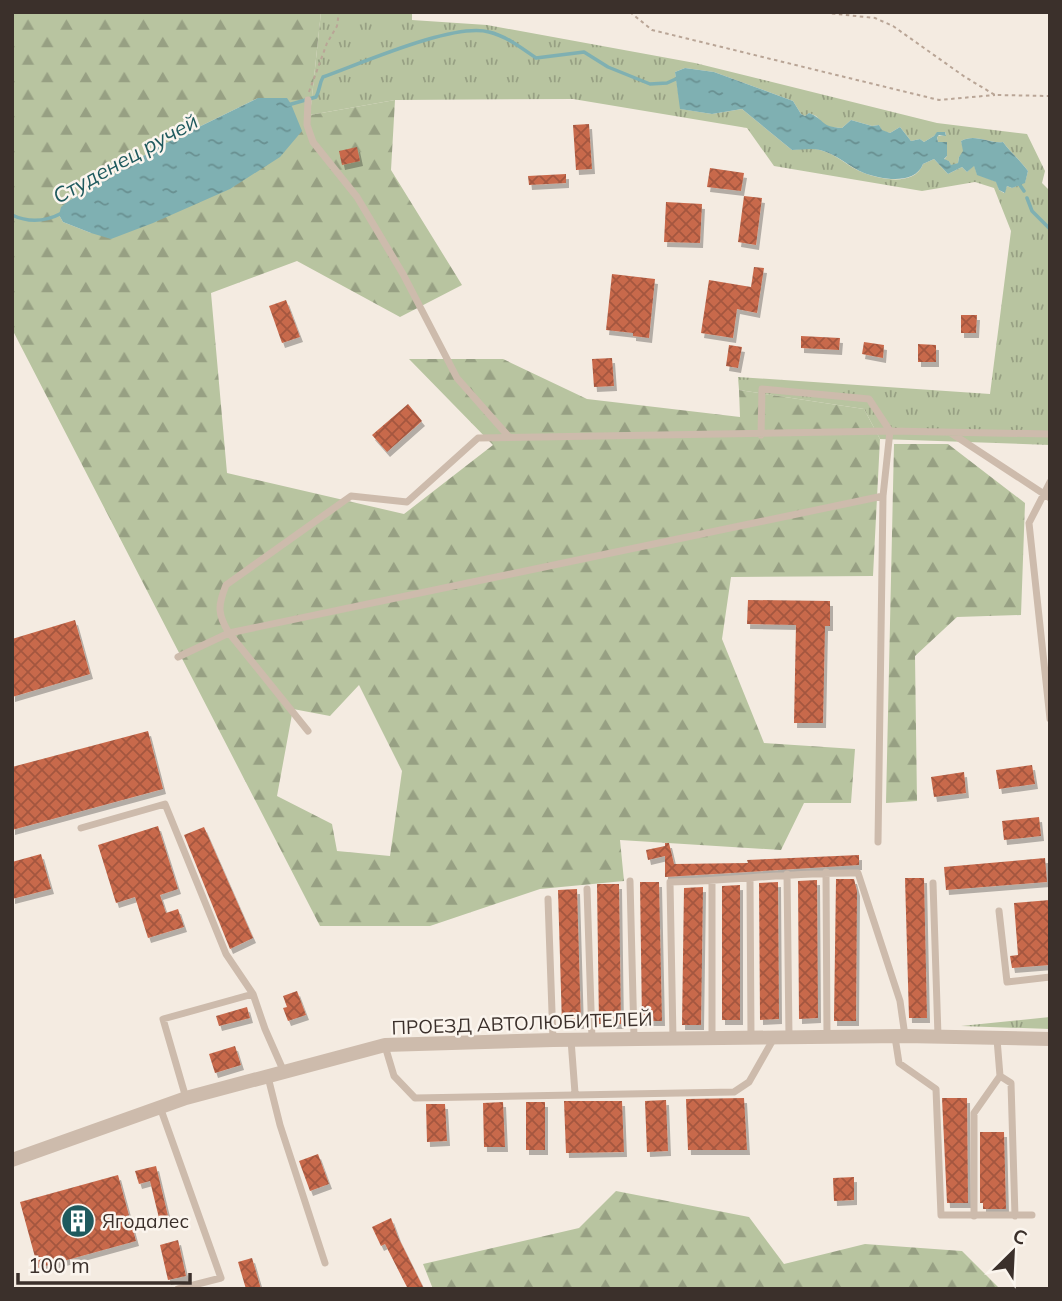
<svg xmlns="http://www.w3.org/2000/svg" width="1062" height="1301" viewBox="0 0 1062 1301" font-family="Mulish,sans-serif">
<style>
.grass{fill:url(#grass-tufts);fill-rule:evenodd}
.forest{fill:url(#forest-firs);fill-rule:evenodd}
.water{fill:url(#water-ripples)}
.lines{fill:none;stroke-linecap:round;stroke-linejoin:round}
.stream{stroke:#7fb0b2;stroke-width:3.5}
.building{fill:url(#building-cross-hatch);filter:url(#shadow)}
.path{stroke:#b9a596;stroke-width:2;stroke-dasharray:3.5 3.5;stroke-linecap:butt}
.service{stroke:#cdbbac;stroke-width:7}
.minor{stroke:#cdbbac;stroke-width:14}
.labels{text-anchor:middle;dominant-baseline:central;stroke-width:5;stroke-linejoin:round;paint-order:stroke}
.street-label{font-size:19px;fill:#3b302b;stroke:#fbf5ee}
.poi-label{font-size:19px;fill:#3b302b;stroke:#fbf5ee;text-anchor:start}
.water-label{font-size:21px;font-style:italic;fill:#1f5a5e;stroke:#fbf5ee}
</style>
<defs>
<pattern id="grass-tufts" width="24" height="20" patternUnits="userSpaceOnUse" patternTransform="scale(1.75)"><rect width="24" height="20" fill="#b8c4a0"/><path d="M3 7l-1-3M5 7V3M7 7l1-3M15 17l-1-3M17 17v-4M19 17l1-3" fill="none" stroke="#97a083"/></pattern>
<pattern id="forest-firs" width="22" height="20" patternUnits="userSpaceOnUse" patternTransform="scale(1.75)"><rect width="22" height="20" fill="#b8c4a0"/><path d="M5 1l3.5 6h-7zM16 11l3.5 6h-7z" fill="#97a083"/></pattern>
<pattern id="water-ripples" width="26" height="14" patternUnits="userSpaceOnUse" patternTransform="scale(1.75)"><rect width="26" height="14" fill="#7fb0b2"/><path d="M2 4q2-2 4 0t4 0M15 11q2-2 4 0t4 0" fill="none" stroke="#699091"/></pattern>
<pattern id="building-cross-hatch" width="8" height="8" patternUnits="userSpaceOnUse" patternTransform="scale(1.75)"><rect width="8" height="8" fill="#c8694b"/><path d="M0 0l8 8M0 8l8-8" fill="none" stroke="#a4573f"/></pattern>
<filter id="shadow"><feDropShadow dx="3" dy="5" stdDeviation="0" flood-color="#0004"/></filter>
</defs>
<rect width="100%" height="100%" fill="#f4ebe1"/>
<!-- grass -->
<path class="grass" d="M321,12H412V20L487,25L695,63L937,123L1027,134L1045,171L1042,183L1050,191V445L880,439L864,409L739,390L738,377L990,394L1011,231L994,188L975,182L922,191L774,166L747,128L573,99L395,100L310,115ZM685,68L714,72L793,101L801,114L805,116L809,113L816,116L826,127L842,128L851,120L872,126L879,125L882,131L890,133L900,127L911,141L920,139L924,142L934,136L938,132H945L946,135L937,136L938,142H947V156L944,160L949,161L951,166L958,163L959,157L964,151L961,141C976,133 988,144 1003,142C1011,153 1020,160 1028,171L1025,182L1012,188L1007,186L1004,193L999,190L997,182L977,174L974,165L967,172L962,167L948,174L934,159L923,164C915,186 883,180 864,173C848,167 837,154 820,150C811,148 801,149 792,150L742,109L712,114L681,109L675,72Z
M1050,1017V1029L961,1026Z"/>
<!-- forest -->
<path class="forest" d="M12,12H321L310,115L395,100L391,170L462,285L400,317L297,261L211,293L227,473L404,514L493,445L409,359H503L587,399L740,417L739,390L864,409L880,439L873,576L731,577L722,639L764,743L855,749L851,803H804L781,850L620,840L624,881L540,889L430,926H320L12,329ZM258,98L91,233L63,222L59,215L67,202L158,147ZM359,685L402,771L390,856L337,851L332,824L277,796L293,709L330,716Z
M894,444H948L1025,503L1021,615L957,617L915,656L917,801L886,803Z
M616,1191L749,1217L784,1264L865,1244L962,1251L1000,1289H433L423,1264L579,1228Z"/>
<!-- water -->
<path class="water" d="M685,68L714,72L793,101L801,114L805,116L809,113C826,120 820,127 842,128L851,120L872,126L879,125L882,130L890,133L900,127L911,141L920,139L924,142L934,136L937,132H945L946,136L939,135L937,137L938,142H947V156L944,159L949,161L951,165L958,163L959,157L963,151L961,141C976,133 988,144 1003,142C1011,153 1020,160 1028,171L1025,183L1012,188L1007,186L1005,193L999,190L996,182L977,175L974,166L967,172L962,167L948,174L934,159L923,164C915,185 883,180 864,173C849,167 837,154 820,150C811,148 801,150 792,150L742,109L712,114L680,109L675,72Z
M258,98H287L291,104L302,131L280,157L230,189L153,223L111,239L91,233L63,222L59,215L61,207L67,202L158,147Z"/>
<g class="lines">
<!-- stream -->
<path class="stream" d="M288,105L316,97C320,90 319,84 323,77C360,64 454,22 489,32C506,36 522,48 536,58L584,52L608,67L650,84L667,83L678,78
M1017,181L1024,191
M1027,198L1032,211L1050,229
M12,215C29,223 45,222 62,213"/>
</g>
<!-- building -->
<path class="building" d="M589,124L592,169L576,170L573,125Z
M357,147L360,161L342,165L339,151Z
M710,168L744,173L741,191L707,187Z
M566,174V183L529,185L528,176Z
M744,196L762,198L756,245L738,242Z
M666,202L702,204L700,243L664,242Z
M754,267L764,268L757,313L737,309L733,338L701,333L709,280L751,287Z
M612,274L655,279L649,338L633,336V333L606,330Z
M286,300L300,337L282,343L269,306Z
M961,315H977L976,333H961Z
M801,336L840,338L839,350L801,348Z
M864,342L884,345L883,358L862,354Z
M918,344L936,345V362H918Z
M729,345L742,347L738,368L726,366Z
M612,358L614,386L594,387L592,359Z
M408,404L422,421L387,452L372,435Z
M748,600L830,601V626H825L823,723H794L796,625L747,624Z
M75,620L90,674L12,697V639Z
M148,731L163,789L12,830V767Z
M1032,765L1035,784L999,789L996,770Z
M964,772L966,793L934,797L931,777Z
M1039,817L1041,836L1004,840L1002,821Z
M158,826L178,889L160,895L166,913L178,909L184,927L148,938L135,897L116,903L98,845Z
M204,827L253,938L230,949L184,835Z
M665,843H669L674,864L748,863L747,860L859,855V865L665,877V856L648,860L646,850L665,846Z
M41,854L51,889L12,899V862Z
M1045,858L1047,882L946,890L944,867Z
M905,878H924L927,1018H909Z
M836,879H854L857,891L856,1021H834Z
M817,880L818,1018L799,1019L798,881Z
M640,882H659L662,1021H642Z
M778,882L779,1019L760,1020L759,883Z
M597,884H619L621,1024H599Z
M740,885V1020H722V886Z
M703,887L701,1025H682L684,888Z
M577,889L581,1024L562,1025L558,890Z
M1050,900V965L1012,968L1010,956L1018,955L1014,903Z
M297,991L306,1015L288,1021L283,1008L287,1007L283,996Z
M247,1007L250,1018L219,1026L216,1016Z
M235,1046L241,1065L215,1073L209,1054Z
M744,1098L747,1150H688L686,1099Z
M942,1098H967L968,1203H947Z
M666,1100L668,1151L647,1152L645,1101Z
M564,1101H622L624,1152L566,1153Z
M503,1102L505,1147H484L483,1103Z
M526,1102H545V1150H526Z
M426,1104H445L447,1141L427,1142Z
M980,1132H1004L1006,1209H983V1203H980Z
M318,1154L329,1184L310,1191L299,1161Z
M156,1166L168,1216L159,1218L150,1181L139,1184L135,1171Z
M118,1175L136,1241L38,1268L20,1202Z
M854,1177V1200L834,1201L833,1178Z
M391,1218L398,1237L424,1289H408L385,1244L381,1246L372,1227Z
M178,1240L186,1276L168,1280L160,1245Z
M252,1258L261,1289H246L238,1262Z"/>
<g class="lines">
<!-- path -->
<path class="path" d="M630,12L652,30L939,100L995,95
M818,12L875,18L893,26L965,77L995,95L1050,96
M309,92L327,43L337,26L339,12"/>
<!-- service -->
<path class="service" d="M308,100L307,125L313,142L357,197L403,274L457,378L509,437
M951,433L1050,498
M761,435L762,389L869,399L890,431L883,496L878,842
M1050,482L1029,523L1050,719
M178,657L229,633L883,496
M308,731L229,633C217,614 218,605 226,585L351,496L407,502L478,438L890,431L1050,434
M81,828L165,804L226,954L253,994L163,1019L186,1098
M826,872L827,1037
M787,874L789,1037
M750,879L751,1037
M630,881L634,1038
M712,881V1038
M933,883L938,1036
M587,889L592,1039
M548,899L553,1040
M999,911L1007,982L1050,977
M253,994L265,1029L284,1072
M895,1037L899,1063L936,1089L941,1215H1032
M673,1039L670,882C733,881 795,872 858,873L900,1001L905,1036
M571,1040L575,1093
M385,1046L394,1076L415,1098L734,1092L749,1082L774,1038
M1000,1076L1011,1083L1015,1216
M268,1077L280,1125L325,1263
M160,1107L221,1278L178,1289
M974,1216V1113L1000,1076L997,1039"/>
<!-- minor -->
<path class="minor" d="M12,1160L186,1098L385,1045L553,1040L905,1036L1050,1039"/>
</g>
<!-- icons -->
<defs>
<g id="building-disc" transform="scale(1.75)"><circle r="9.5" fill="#1f5a5e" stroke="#fbf5ee"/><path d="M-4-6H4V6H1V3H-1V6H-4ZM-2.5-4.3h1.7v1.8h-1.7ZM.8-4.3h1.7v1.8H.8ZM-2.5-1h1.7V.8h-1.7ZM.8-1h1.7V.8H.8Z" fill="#fff"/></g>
</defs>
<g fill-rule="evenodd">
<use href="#building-disc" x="78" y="1221"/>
</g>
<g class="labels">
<!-- street labels -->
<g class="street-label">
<text transform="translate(522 1023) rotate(-2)">ПРОЕЗД АВТОЛЮБИТЕЛЕЙ</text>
</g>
<!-- poi labels -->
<g class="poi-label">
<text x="102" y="1221">Ягодалес</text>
</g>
<!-- water labels -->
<g class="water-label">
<text transform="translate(125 158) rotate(-29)">Студенец ручей</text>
</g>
</g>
<!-- border -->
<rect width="1062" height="1301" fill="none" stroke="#3b302b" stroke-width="28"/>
<!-- north arrow -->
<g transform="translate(1013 1252) rotate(24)" stroke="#fbf5ee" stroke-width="5" paint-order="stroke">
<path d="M0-5L12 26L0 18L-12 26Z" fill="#3b302b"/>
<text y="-10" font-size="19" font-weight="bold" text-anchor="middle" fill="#3b302b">С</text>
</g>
<!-- scale -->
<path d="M18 1273v10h172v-10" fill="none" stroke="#3b302b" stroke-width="3.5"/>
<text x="28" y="1273" font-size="21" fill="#3b302b" stroke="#fbf5ee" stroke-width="5" paint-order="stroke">100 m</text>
</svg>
